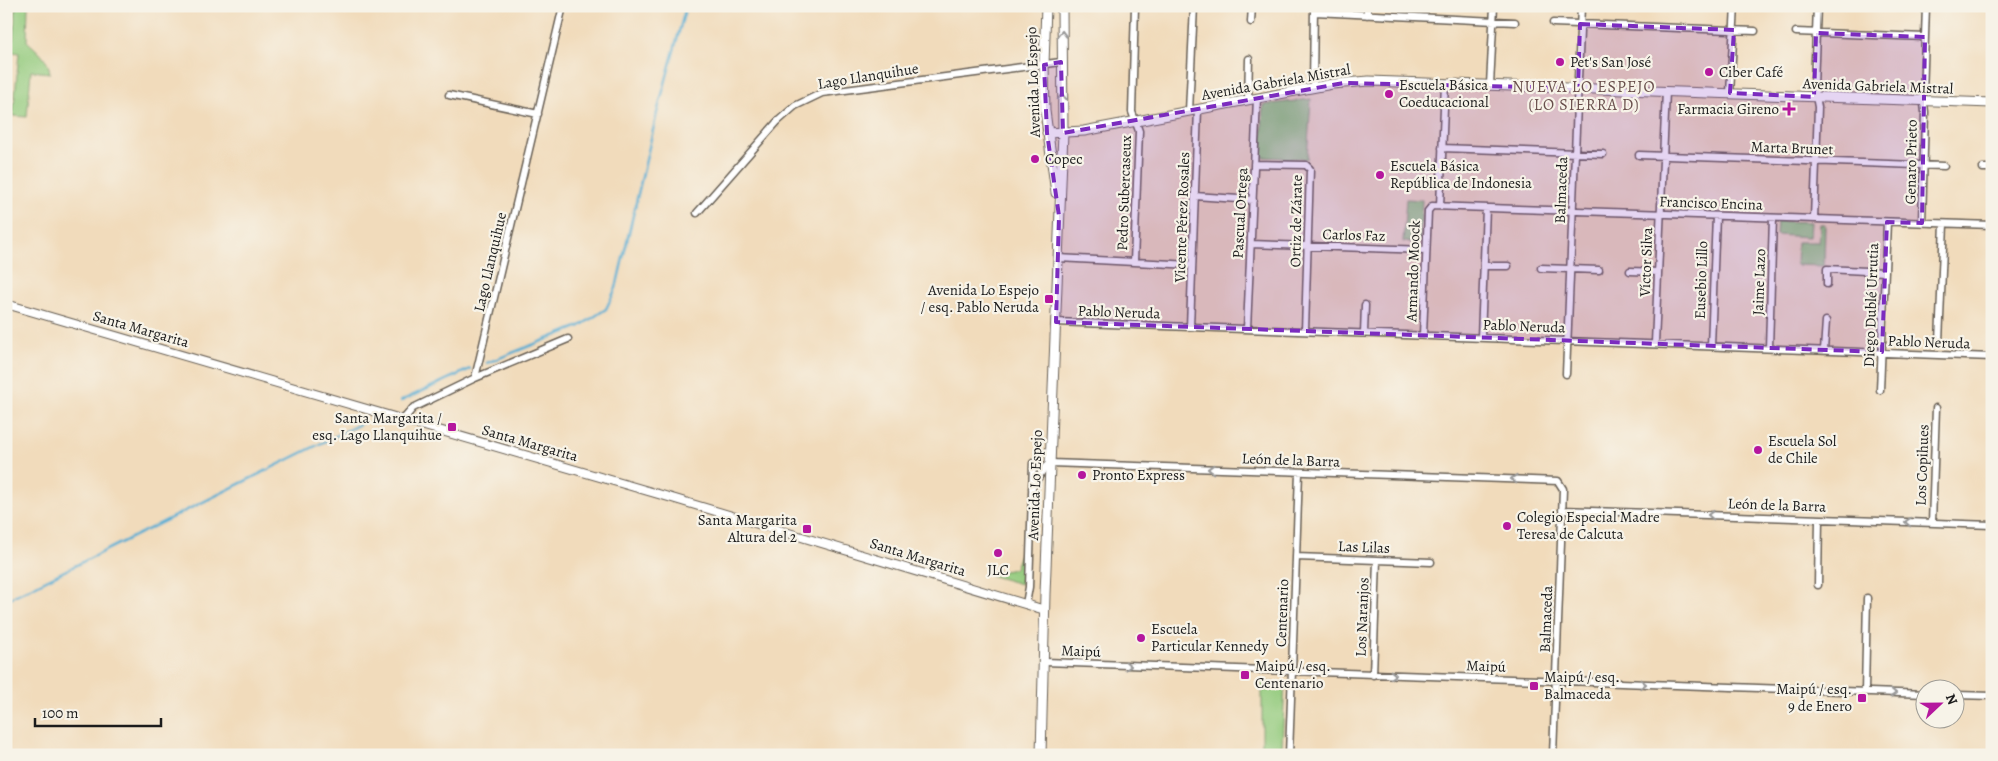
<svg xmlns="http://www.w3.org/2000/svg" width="1998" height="761" viewBox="0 0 1998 761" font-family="Alegreya,serif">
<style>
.green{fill:#93ca7d;stroke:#58734c}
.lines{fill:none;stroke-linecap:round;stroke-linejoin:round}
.stream{stroke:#56add3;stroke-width:2.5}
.minor-casing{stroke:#675f54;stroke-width:9}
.tertiary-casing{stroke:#675f54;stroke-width:10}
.secondary-casing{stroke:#675f54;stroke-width:11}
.minor{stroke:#fff;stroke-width:6}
.tertiary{stroke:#fff;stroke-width:8}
.secondary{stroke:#fff;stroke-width:9}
.oneway{stroke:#999}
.marked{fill:#7b2cbf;fill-opacity:0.2;stroke:#7b2cbf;stroke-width:4;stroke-dasharray:10 6;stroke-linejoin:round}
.poi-dot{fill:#b5179e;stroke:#f7f3e8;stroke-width:2}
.labels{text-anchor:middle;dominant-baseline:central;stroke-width:4.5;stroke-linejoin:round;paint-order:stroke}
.poi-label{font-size:15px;fill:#1c1c1c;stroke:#f7f3e8;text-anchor:start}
.street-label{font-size:15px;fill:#1c1c1c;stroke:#f7f3e8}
.neighbourhood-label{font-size:16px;letter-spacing:1px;fill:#694f4c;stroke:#f7f3e8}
</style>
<rect width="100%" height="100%" fill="#f7f3e8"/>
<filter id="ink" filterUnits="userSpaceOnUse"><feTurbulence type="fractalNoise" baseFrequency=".02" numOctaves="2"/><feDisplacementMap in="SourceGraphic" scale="10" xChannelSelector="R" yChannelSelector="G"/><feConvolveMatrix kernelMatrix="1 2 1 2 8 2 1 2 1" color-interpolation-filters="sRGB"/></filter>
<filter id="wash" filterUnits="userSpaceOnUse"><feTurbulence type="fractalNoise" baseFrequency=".0096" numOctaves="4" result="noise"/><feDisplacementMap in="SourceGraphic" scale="20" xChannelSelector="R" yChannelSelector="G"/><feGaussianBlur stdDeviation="1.12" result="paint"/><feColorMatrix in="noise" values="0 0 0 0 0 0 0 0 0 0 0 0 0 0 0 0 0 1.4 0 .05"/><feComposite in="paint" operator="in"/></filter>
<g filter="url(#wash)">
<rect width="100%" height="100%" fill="#f1dbbb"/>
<!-- green -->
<path class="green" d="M16,6H28L27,41C36,50 49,59 50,73L31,71L27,117L13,116L19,53L12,52Z
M1311,99L1307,159L1261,157L1263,105Z
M1406,199L1422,200L1420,243L1403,242Z
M1777,221L1811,222L1810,237L1776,235Z
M1820,224H1825L1824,266L1796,265L1797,242H1819Z
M1022,549L1021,584L989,575C995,569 1006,573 1015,568Z
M1262,682L1285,683L1282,747L1262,746Z"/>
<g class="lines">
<!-- stream -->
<path class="stream" d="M487,363L580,326L606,309L616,288L657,113L686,6
M401,401L470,369
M6,600L364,422"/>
</g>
</g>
<g filter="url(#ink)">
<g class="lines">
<!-- minor casing -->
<g class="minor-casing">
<path id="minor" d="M1315,12L1515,22
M1367,15V6
M1251,22L1252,6
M1553,23L1755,31
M1796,32L1925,37
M1490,85L1494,6
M1313,88L1314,6
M1730,93L1735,6
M449,95L538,114
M1248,100L1249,59
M1189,111L1194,6
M1442,148L1603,154
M1639,155L1944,166
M1254,164L1306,165L1310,169L1305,331
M1983,168H1992
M1195,196L1253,200
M1440,206L1445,83
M697,213L777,122L795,106L822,93L1061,62
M1814,219L1818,107L1814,86L1817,6
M1922,223L1925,112L1923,96L1926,6
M1251,244L1426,250
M1058,258L1192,265
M1134,262L1139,131L1132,112L1135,6
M1484,266H1508
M1541,268L1599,270
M1630,271L1658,272
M1827,284V269L1885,272
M1056,322L1992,357
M1190,327L1198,109
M1247,329L1257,98
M1364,333L1365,305
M1423,335L1428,211L1432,206L1992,225
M1481,337L1486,208
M1939,342L1944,224
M1655,343L1666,91
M1711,346L1716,216
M1769,348L1773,218
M1824,350L1826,321
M1566,374L1581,6
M475,378L563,6
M1880,390L1887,222
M402,421L413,408L475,378L568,339
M1032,488L1045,467L1050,463L1558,481L1563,489L1553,755
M1562,510L1992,525
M1932,523L1936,408
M1296,557L1431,562
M1818,585L1819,519
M1026,604L1029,587L1033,463
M1045,662L1926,694
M1373,675L1377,560
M1865,692L1867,598
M1956,695L1992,696
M1289,755L1299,473"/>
</g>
<!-- tertiary casing -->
<g class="tertiary-casing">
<path id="tertiary" d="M6,304L672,498L1045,610"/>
</g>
<!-- secondary casing -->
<g class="secondary-casing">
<path id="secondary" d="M1046,6L1044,65L1045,111L1056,193
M1047,133L1084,131L1332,84L1369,81L1992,103
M1041,755L1045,594L1063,132L1062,6"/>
</g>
<!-- minor -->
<use href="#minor" class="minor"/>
<!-- tertiary -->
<use href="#tertiary" class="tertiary"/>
<!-- secondary -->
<use href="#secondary" class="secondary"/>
</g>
<!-- one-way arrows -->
<defs><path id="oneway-chevron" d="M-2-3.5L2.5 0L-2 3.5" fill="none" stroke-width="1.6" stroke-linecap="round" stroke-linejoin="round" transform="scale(1.25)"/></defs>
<g class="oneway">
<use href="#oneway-chevron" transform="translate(1062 34) rotate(-89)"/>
<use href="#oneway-chevron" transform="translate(1062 97) rotate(-91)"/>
<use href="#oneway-chevron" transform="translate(1211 469) rotate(-178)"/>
<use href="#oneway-chevron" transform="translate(1514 479) rotate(-178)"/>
<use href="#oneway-chevron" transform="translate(1711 515) rotate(-178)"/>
<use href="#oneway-chevron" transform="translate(1908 522) rotate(-178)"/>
<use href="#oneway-chevron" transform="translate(1128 666) rotate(2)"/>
<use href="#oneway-chevron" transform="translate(1393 675) rotate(2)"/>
<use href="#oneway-chevron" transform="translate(1643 684) rotate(2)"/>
<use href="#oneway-chevron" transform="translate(1893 693) rotate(2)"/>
</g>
</g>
<!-- marked area -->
<path class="marked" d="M1580,24L1734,30L1730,93L1814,97L1816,33L1925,37L1922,223L1887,222L1882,352L1056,322L1059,216L1047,133L1044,65L1061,62L1063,133L1344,83L1578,88Z"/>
<!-- markers -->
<g class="poi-dot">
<circle cx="1560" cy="62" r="5"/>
<circle cx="1709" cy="72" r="5"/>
<circle cx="1389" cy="94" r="5"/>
<path d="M1786.5 101.5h5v5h5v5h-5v5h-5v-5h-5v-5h5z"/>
<circle cx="1035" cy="159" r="5"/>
<circle cx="1380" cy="175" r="5"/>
<rect x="1044" y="294" width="10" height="10" rx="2.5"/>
<rect x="447" y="422" width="10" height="10" rx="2.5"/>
<circle cx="1758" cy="450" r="5"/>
<circle cx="1082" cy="475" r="5"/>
<circle cx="1507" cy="526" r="5"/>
<rect x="802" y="524" width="10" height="10" rx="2.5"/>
<circle cx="998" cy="553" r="5"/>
<circle cx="1141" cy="638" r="5"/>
<rect x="1240" y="670" width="10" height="10" rx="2.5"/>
<rect x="1529" y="681" width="10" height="10" rx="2.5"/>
<rect x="1857" y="693" width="10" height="10" rx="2.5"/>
</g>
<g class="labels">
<!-- poi labels -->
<g class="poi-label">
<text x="1570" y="62">Pet's San José</text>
<text x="1719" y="72">Ciber Café</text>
<text x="1399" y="85">Escuela Básica<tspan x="1399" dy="17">Coeducacional</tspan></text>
<text x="1779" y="109" text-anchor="end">Farmacia Gireno</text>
<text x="1045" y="159">Copec</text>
<text x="1390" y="166">Escuela Básica<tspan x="1390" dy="17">República de Indonesia</tspan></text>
<text x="1039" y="290" text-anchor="end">Avenida Lo Espejo<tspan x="1039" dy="17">/ esq. Pablo Neruda</tspan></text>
<text x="442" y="418" text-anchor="end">Santa Margarita /<tspan x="442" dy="17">esq. Lago Llanquihue</tspan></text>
<text x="1768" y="441">Escuela Sol<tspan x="1768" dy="17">de Chile</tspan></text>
<text x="1092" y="475">Pronto Express</text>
<text x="1517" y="517">Colegio Especial Madre<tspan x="1517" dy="17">Teresa de Calcuta</tspan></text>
<text x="797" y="520" text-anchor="end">Santa Margarita<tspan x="797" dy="17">Altura del 2</tspan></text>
<text x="998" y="570" text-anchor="middle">JLC</text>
<text x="1151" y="629">Escuela<tspan x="1151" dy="17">Particular Kennedy</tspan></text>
<text x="1255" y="666">Maipú / esq.<tspan x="1255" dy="17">Centenario</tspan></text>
<text x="1544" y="677">Maipú / esq.<tspan x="1544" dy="17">Balmaceda</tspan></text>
<text x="1852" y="689" text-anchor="end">Maipú / esq.<tspan x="1852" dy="17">9 de Enero</tspan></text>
</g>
<!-- street labels -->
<g class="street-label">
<text transform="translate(868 76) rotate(-9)">Lago Llanquihue</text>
<text transform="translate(1033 82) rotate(-92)">Avenida Lo Espejo</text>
<text transform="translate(1276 82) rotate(-10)">Avenida Gabriela Mistral</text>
<text transform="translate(1878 86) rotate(2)">Avenida Gabriela Mistral</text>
<text transform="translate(1792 148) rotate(2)">Marta Brunet</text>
<text transform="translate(1911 162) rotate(-89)">Genaro Prieto</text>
<text transform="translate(1561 190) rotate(-88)">Balmaceda</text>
<text transform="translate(1124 193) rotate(-88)">Pedro Subercaseux</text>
<text transform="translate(1711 203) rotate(2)">Francisco Encina</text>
<text transform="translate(1240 213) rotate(-87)">Pascual Ortega</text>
<text transform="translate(1182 217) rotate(-88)">Vicente Pérez Rosales</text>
<text transform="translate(1296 221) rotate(-89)">Ortiz de Zárate</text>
<text transform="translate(1354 235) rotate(2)">Carlos Faz</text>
<text transform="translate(490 262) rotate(-77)">Lago Llanquihue</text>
<text transform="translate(1646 262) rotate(-88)">Víctor Silva</text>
<text transform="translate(1413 271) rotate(-88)">Armando Moock</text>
<text transform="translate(1701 280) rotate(-88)">Eusebio Lillo</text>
<text transform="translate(1759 282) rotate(-88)">Jaime Lazo</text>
<text transform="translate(1871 305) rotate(-88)">Diego Dublé Urrutia</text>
<text transform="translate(1119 312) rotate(2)">Pablo Neruda</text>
<text transform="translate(1524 326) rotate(2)">Pablo Neruda</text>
<text transform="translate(141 329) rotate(16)">Santa Margarita</text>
<text transform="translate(1929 342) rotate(2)">Pablo Neruda</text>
<text transform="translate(530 443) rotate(16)">Santa Margarita</text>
<text transform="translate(1291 460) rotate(2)">León de la Barra</text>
<text transform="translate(1922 465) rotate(-88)">Los Copihues</text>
<text transform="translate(1035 485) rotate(-88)">Avenida Lo Espejo</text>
<text transform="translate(1777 505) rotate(2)">León de la Barra</text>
<text transform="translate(1364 547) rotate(2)">Las Lilas</text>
<text transform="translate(918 557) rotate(17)">Santa Margarita</text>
<text transform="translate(1282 613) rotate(-88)">Centenario</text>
<text transform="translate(1362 617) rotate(-88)">Los Naranjos</text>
<text transform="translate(1546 619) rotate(-88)">Balmaceda</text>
<text transform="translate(1081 651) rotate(2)">Maipú</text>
<text transform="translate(1486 666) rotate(2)">Maipú</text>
</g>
<!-- neighbourhood labels -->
<g class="neighbourhood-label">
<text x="1584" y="87">NUEVA LO ESPEJO<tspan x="1584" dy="18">(LO SIERRA D)</tspan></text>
</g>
</g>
<!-- margin -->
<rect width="1998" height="761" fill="none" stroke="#f7f3e8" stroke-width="25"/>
<!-- north arrow -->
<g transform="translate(1940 704) rotate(68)"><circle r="24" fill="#f7f3e8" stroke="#9f9d96"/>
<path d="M0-4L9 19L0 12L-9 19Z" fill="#b5179e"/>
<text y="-8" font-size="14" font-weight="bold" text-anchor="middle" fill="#1c1c1c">N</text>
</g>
<!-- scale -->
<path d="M35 718v8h126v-8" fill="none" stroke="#1c1c1c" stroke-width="2.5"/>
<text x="42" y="718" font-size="15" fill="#1c1c1c" stroke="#f7f3e8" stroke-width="4" paint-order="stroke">100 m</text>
</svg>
